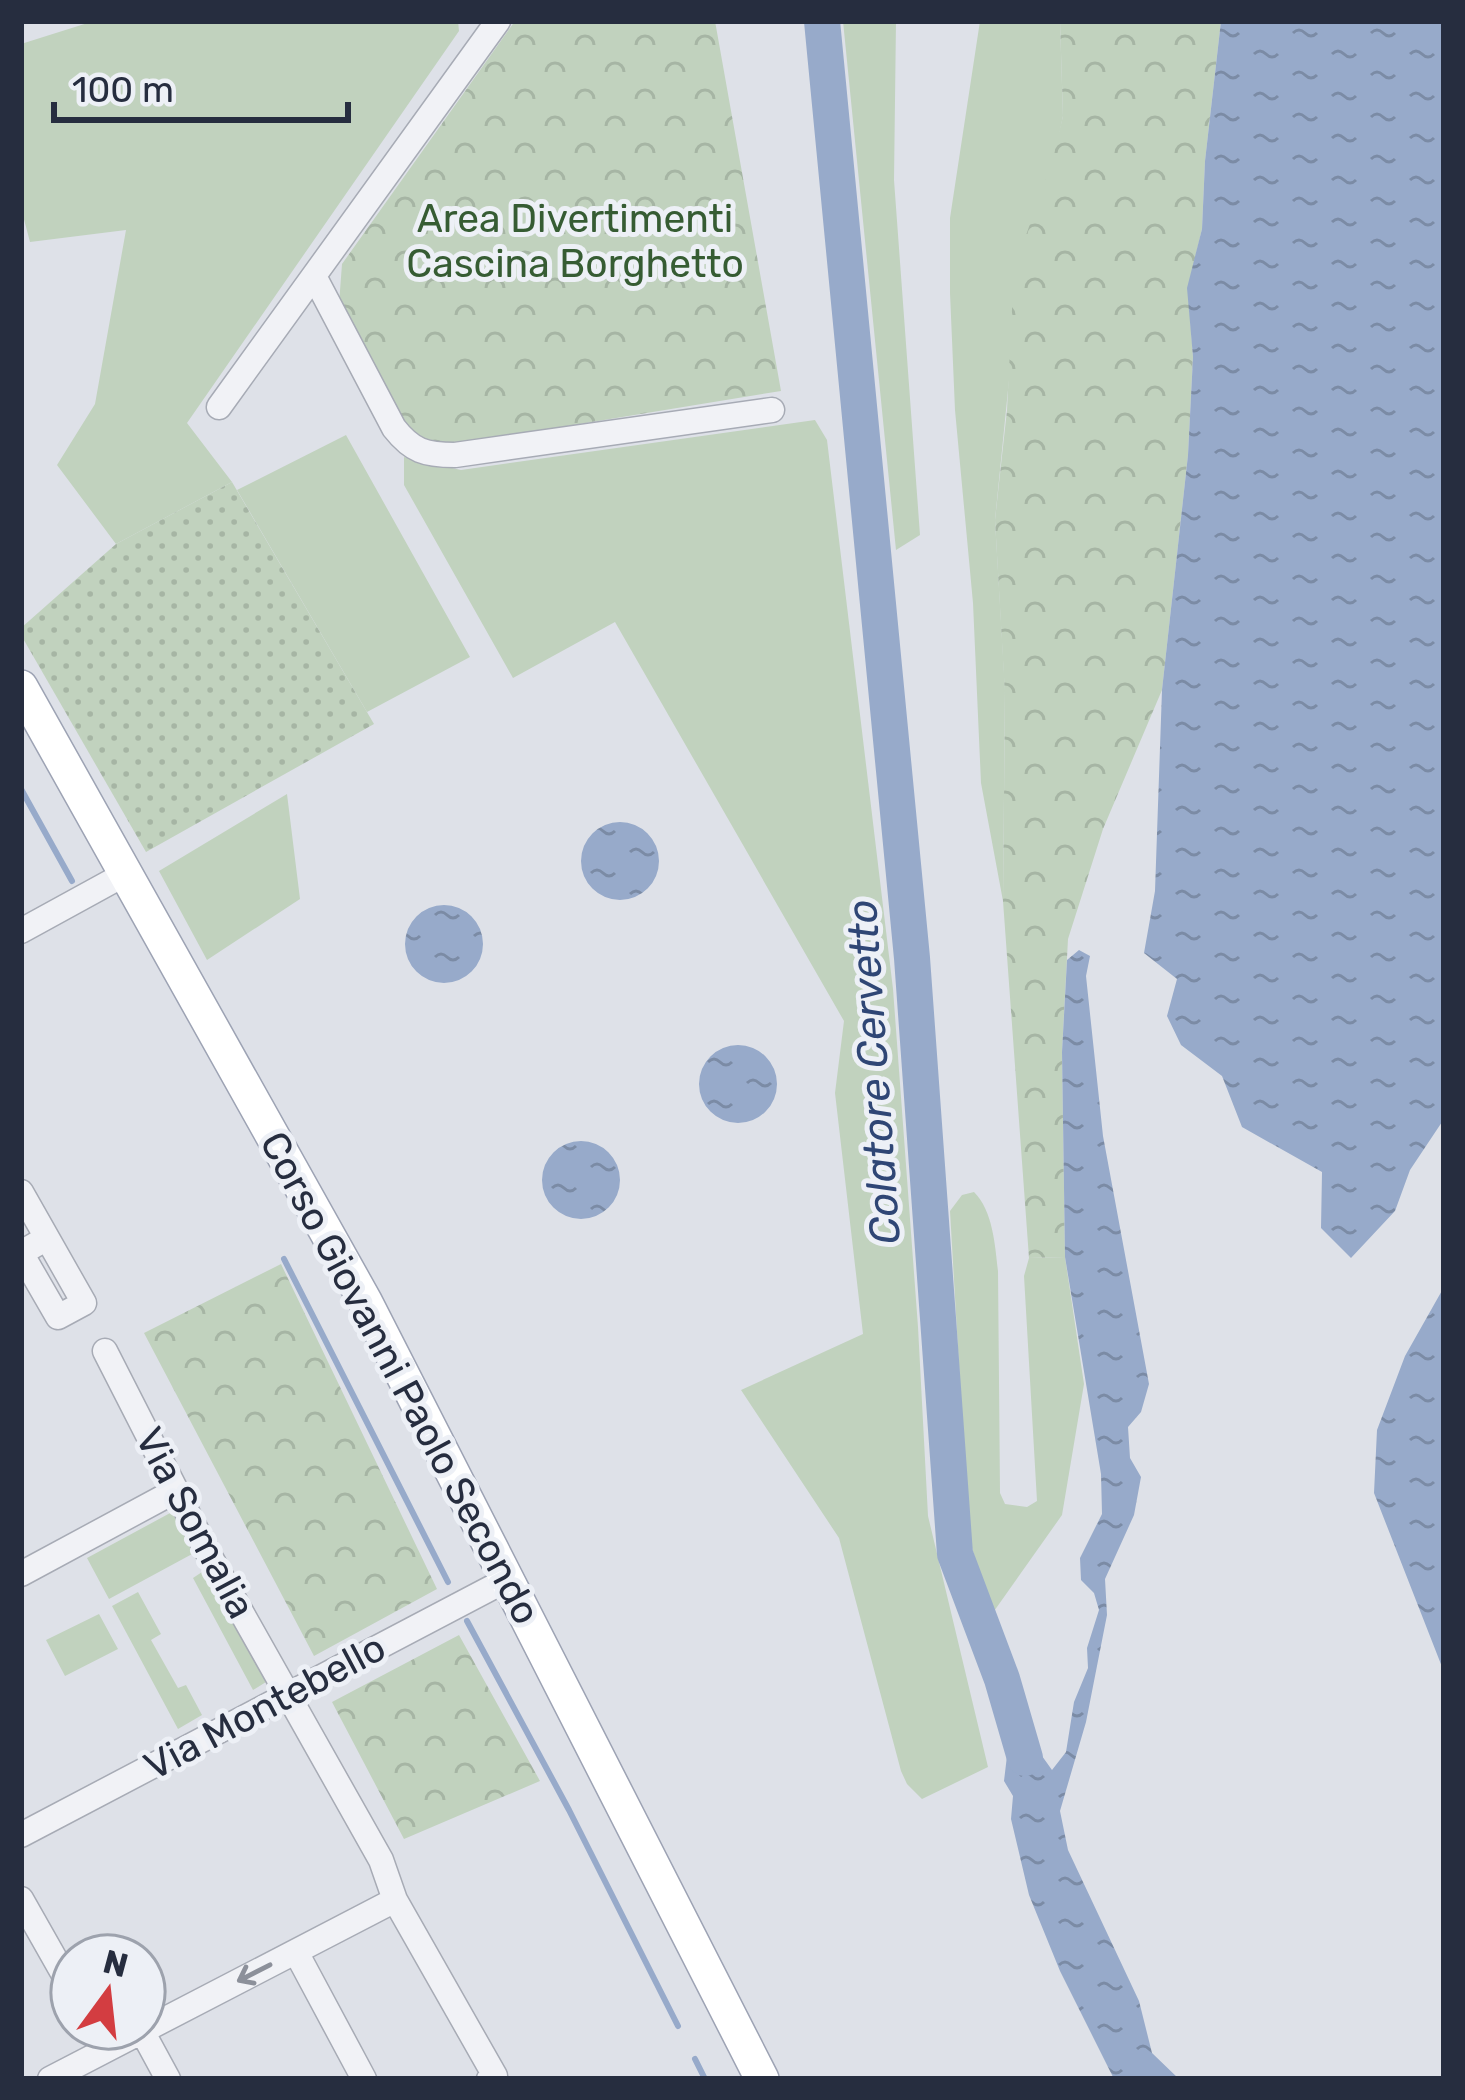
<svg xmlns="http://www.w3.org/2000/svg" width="1465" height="2100" viewBox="0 0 1465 2100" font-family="Rubik,sans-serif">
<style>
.grass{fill:#c1d2be}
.forest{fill:url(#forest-crowns)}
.garden{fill:url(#garden-dots)}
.water{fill:url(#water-ripples)}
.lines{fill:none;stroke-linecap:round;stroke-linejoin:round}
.stream{stroke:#97aaca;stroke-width:6}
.river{stroke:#97aaca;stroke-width:36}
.minor-casing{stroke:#a7abb5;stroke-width:27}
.major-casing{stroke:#9da3b4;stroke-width:36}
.minor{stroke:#f1f2f6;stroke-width:24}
.major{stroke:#fff;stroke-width:33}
.oneway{stroke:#8c909a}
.labels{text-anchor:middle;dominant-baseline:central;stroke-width:10;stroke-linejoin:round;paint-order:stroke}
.park-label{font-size:39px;fill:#365c33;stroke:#edf0f6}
.street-label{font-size:39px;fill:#262d3f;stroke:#edf0f6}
.water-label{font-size:42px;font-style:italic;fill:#2f4675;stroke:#edf0f6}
</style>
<defs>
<pattern id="forest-crowns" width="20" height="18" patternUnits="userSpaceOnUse" patternTransform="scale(3)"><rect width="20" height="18" fill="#c1d2be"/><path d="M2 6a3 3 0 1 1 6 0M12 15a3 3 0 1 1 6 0" fill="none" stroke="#a6b5a4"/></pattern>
<pattern id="garden-dots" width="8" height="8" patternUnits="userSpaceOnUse" patternTransform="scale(3)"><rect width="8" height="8" fill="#c1d2be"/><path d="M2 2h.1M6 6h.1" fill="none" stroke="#a6b5a4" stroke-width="1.8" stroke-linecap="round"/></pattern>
<pattern id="water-ripples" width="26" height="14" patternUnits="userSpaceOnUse" patternTransform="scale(3)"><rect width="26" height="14" fill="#97aaca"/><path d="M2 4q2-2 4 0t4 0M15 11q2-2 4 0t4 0" fill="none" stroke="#7b8ba5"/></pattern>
</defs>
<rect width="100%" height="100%" fill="#dee1e8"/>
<!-- grass -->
<path class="grass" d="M94,21H458L459,31L187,423L232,482L116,544L57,465L95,404L126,230L30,242L21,208V44Z
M843,21H896L894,180L920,535L896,550Z
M980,21H1060L1063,116L1010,370L995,520L1005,690L1003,901L981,783L973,603L955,410L950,293V218Z
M815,420L827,440L893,989L918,1327L928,1516L988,1767L922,1799L907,1784L901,1771L839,1538L741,1390L863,1334L835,1093L844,1021L615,622L513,678L404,485V457L461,470Z
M346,435L470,657L367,712L237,490Z
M287,794L300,899L207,960L159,871Z
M974,1192C993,1211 995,1245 998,1271L1000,1493L1005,1504L1027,1507L1037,1501L1024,1276L1029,1258L1065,1257L1084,1384L1062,1515L992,1614L969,1538L950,1211L962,1195Z
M172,1512L194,1553L109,1599L87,1558Z
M205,1570L266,1682L253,1690L193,1578Z
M138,1592L161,1634L151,1640L178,1688L186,1685L202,1715L178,1729L112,1606Z
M99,1614L118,1649L65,1676L46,1640Z"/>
<!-- forest -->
<path class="forest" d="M515,21H715L781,391L452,445C428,443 415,437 400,418L339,304L342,264Z
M1060,21H1221L1205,161L1202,229L1188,288L1193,357L1188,455L1162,690L1103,829L1068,939L1062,1052L1065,1257L1029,1258L1003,901L1005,695L995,520L1007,410L1014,269L1051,165L1063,116Z
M281,1264L437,1589L314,1656L144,1333Z
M459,1635L540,1781L404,1839L332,1702Z"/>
<!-- garden -->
<path class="garden" d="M232,482L374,724L146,852L21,635V628L116,544Z"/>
<!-- water -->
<path class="water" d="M1221,21H1444V1119L1410,1170L1395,1211L1351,1258L1321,1228L1322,1172L1242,1127L1222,1076L1181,1045L1167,1016L1177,979L1144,953L1155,891L1162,690L1188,455L1193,357L1187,288L1202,229L1205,161Z
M581 861a39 39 0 1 1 78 0a39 39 0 1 1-78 0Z
M405 944a39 39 0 1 1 78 0a39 39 0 1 1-78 0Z
M1079,950L1090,956L1086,976L1103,1136L1149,1384L1141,1412L1128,1427L1130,1458L1141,1477L1134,1515L1105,1579L1107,1615L1086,1722L1060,1811L1068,1850L1139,2001L1152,2053L1179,2079H1114L1060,1971L1029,1895L1011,1819L1013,1796L1004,1781L1012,1714L1052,1770L1066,1752L1074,1702L1088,1668L1087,1648L1099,1610L1094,1593L1081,1580L1080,1558L1102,1514L1101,1474L1065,1257L1062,1052L1067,960Z
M699 1084a39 39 0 1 1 78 0a39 39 0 1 1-78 0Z
M542 1180a39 39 0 1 1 78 0a39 39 0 1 1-78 0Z
M1444,1287V1672L1374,1493L1377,1430L1405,1356Z"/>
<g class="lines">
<!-- stream -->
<path class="stream" d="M21,789L72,881
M284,1259L448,1582
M467,1621L569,1810L678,2026
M695,2059L705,2079"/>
<!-- river -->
<path class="river" d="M822,21L912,958L955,1554L1002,1679L1025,1758"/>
<!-- minor casing -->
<g class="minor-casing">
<path id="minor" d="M314,276L394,428C412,451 425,455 455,455L772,410
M219,407L498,21
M21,931L125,874
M21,1192L84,1303L58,1317L21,1253L47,1238
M105,1351L208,1553L381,1860L395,1900L495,2076L489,2079
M21,1574L175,1491
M21,1835L508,1579
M21,1899L72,1989
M296,1952L364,2079
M95,2028L107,2049
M142,2031L168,2079
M50,2079L395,1900"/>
</g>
<!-- major casing -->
<g class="major-casing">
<path id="major" d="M21,687L365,1301L762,2079"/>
</g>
<!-- minor -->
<use href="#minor" class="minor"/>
<!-- major -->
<use href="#major" class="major"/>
</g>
<!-- one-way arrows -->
<defs><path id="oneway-shaft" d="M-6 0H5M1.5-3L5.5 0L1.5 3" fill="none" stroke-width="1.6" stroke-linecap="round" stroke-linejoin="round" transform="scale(3)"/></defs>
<use class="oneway" href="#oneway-shaft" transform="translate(254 1973) rotate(153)"/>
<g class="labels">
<!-- park labels -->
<g class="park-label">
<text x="575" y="219">Area Divertimenti<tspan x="575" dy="45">Cascina Borghetto</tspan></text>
</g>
<!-- street labels -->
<g class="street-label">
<text transform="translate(400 1378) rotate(62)">Corso Giovanni Paolo Secondo</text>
<text transform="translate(195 1523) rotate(62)">Via Somalia</text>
<text transform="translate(265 1707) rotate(-28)">Via Montebello</text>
</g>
<!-- water labels -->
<g class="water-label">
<text transform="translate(874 1072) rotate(-94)">Colatore Cervetto</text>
</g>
</g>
<!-- border -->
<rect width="1465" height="2100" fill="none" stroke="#262d3f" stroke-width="48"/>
<!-- north arrow -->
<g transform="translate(108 1992) rotate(15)"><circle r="57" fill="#edf0f6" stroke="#9da2ad" stroke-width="3"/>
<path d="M0-9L21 45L0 30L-21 45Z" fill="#d33d41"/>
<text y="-18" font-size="33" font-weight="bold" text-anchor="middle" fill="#262d3f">N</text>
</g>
<!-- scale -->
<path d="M54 102v18h294v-18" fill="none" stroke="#262d3f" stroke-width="6"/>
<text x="72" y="102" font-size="36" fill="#262d3f" stroke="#edf0f6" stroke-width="9" paint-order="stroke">100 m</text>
</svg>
